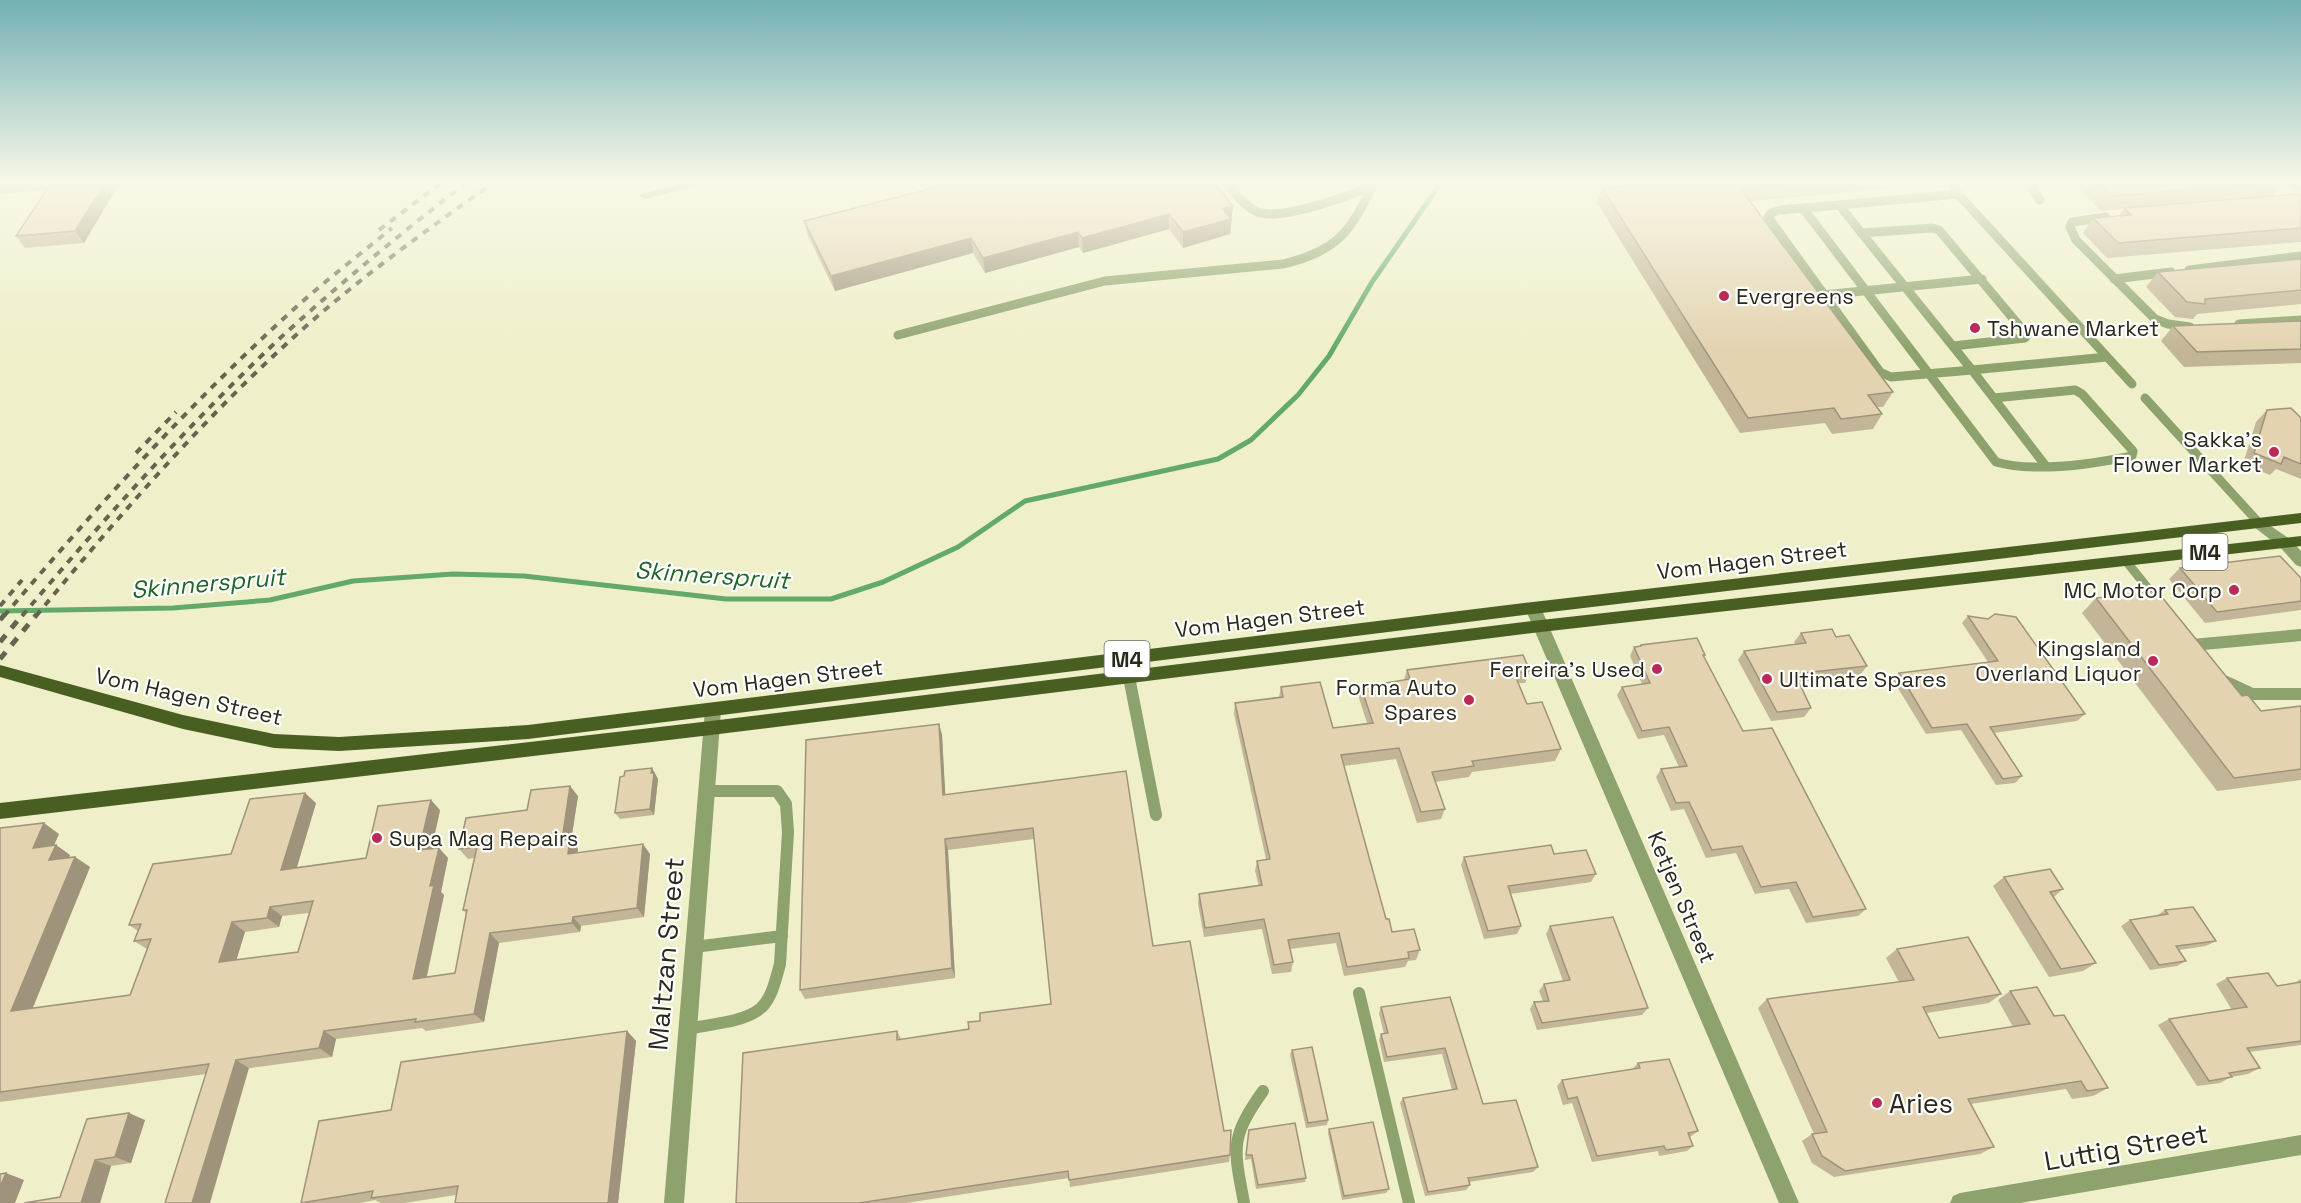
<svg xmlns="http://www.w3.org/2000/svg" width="2301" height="1203" viewBox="0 0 2301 1203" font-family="'Space Grotesk',sans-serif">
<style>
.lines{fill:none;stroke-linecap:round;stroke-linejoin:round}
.stream{stroke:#63a968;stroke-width:5}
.lane-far1{stroke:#8da26c;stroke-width:9}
.lane{stroke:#8da26c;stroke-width:12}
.street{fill:#8da26c;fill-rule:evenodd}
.primary{fill:#495f21;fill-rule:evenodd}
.rail-far1{stroke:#65644f;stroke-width:4;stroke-dasharray:7 7;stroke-linecap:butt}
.rail{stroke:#65644f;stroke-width:5;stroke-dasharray:9 9;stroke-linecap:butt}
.wall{fill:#c3b597;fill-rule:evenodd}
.shaded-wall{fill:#9f947b}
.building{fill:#e3d3b0;stroke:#9f947b;stroke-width:1.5;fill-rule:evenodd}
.poi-dot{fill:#b92a57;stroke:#fff;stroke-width:2}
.labels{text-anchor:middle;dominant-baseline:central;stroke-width:4.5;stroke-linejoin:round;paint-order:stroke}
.shield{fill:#fff;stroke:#6a695f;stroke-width:1.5}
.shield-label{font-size:21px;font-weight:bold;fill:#2a291b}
.poi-label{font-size:22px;fill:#2a291b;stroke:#fff;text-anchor:end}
.street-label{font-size:22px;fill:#2a291b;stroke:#fff}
.water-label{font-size:24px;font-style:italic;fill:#1d6628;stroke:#fff}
.near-street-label{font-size:27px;fill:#2a291b;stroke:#fff}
.near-poi-label{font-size:27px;fill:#2a291b;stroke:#fff;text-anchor:start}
</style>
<rect width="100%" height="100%" fill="#efefc9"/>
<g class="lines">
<!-- stream -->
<path class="stream" d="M0,611L173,608L270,600L353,581L453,574L524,576L726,599H831L883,582L958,547L1025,501L1218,459L1251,440L1298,395L1329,356L1372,282L1436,190L1438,183"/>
<!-- lane-far1 -->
<path class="lane-far1" d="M1227,183C1235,193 1245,207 1258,212C1283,221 1346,196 1372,187
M1952,183L1958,194L2132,384
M2029,183L2040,200
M2291,183L2301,187
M1958,194L1839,205L1972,370L2107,357
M1839,205L1780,210L1771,213L1768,217L1880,372L1891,377L1972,370L2045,465
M1803,208L1996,462C2035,473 2093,464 2132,456L2133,451L2082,394L2075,390L1994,398
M2106,217L2072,222L2070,227L2076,240L2155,319L2168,324L2190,327
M1861,233L1932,228L1939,230L2027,335L2025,338L1953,346
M2189,270L2301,256
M2114,279L2171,272
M1823,295L1982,279
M2239,324L2301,320
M898,335L1105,281L1283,264C1339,250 1350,232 1374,183
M2145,398L2259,523
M2126,561L2159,602"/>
<!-- lane -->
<path class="lane" d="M2192,645L2301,635
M1129,677L1156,815
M2224,681L2252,694H2301
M694,947L782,936
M1359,993L1409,1203
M687,1029C709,1024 743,1023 761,1008C772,998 776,978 780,964L788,832L786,804L777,791H706
M1244,1203C1234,1148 1229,1139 1263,1091"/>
<!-- street -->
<path class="street" d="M683,183H701L699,185L645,199L639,196L641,194Z
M2259,518L2290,539L2301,551V567L2296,565L2280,547L2254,527L2252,523L2254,519Z
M1533,602L1538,604L1541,608L1799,1203H1779L1525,608L1528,604Z
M713,703L719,705L721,710L684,1203H664L705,710L707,705Z
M2301,1135V1155L2020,1203H1950L1953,1196L1960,1193Z"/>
<!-- primary -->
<path class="primary" d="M2301,513V523L1533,614L528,739L339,751L274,748L183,729L0,677V665L183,715L274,734L339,737L528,725L1533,602Z
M2301,536V546L1541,632L711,735L0,819V803L711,721L1541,620Z"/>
<!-- rail-far1 -->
<path class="rail-far1" d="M379,230L441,183
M136,453L176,412
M0,606L22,580
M4,616C95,509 189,404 294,309C325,281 359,255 392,228
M22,616C103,520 187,426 278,340C338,285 401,233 466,183
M36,616C117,518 201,421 295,336C357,280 425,231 493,183"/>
<!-- rail -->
<path class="rail" d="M0,620L5,614
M0,642L23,614
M0,659L37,614"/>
</g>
<!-- wall -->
<path class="wall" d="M0,183H138L119,184L84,243L25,248L16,236L46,190L0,194Z
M1662,183H1926L1925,185L1750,201L1893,392L1883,407H1877L1882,414L1873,429L1832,434L1825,423L1740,433L1597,203L1602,188Z
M2074,183H2283L2272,196H2301V242L2107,258L2083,233L2093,218L2119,216L2124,209L2101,211Z
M994,185L1233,206L1230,234L1183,248L1169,229L1083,253L1079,247L985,273L973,253L835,291L808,236L804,221Z
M2301,259V304L2197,314L2193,319L2175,317L2146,287L2158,272Z
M2301,321V363L2184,367L2161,341L2173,326Z
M2267,410L2301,418V479L2276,469L2270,475L2243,464L2256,422Z
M2180,568L2301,578V610L2205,623L2169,579Z
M2096,598L2242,696L2261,711L2301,706V780L2217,791L2082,613Z
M1968,616L2085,714L2077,721L1994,733L2022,776L2015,783L1996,785L1961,730L1926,734L1893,680L1899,673L1988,662L1962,623Z
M1801,633L1836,637L1867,666L1860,675L1798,682L1811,708L1804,717L1771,721L1738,660L1744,651L1796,645L1794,642Z
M1641,645L1705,655L1704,657L1743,731L1866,909L1858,916L1806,923L1789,889L1755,894L1736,853L1706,858L1684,809L1671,811L1656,777L1661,769L1679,767L1664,735L1638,739L1617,695L1622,687L1642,684L1630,656L1634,647H1640Z
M1407,670L1530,671L1525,683H1518L1527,704L1561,749L1555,761L1472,772L1469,777L1435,782L1445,809L1441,819L1417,823L1396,759L1344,766L1386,919L1392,932L1420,950L1416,960L1408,961L1405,967L1344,976L1336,943L1290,949L1293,962L1291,972L1272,974L1262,929L1204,937L1198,904L1199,894L1259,886L1255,871L1257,861L1266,859L1234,714L1235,703L1279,697L1281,687L1333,728L1367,723L1359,698L1361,687L1404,680Z
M939,724L942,735L945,795L1126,771L1153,946L1224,1131L1230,1155L1229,1162L1070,1187L1069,1178L906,1203H736L897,1031L901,1039L969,1029L980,1021L1051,1004L1034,839L948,850L955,978L805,999L800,990Z
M652,768L658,779L654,815L620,819L615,813Z
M578,796L571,841L578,849L577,853L650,854L644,917L581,926L580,932L499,943L484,1022L426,1031L422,1028L336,1039L332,1057L0,1102V828L59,834L54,845H56L70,855L69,858L75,857L90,867L33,1008L130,995L147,949L134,941L138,931L129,925L231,854L316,803L297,867L366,858L440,810L432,848H439L448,858L441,892L444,895L427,977L455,973L466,913L463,910L474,858L468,859L459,849L527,810ZM309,913L298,952L236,960L245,932L279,927L282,916Z
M1554,854L1596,874L1591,882L1510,894L1521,926L1517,934L1484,939L1461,865L1464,857Z
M2004,877L2063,889L2054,897L2096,963L2083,971L2049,977L1993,886Z
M2165,910L2216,941L2206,946L2179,950L2186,961L2177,966L2150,970L2121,926L2130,920L2156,916Z
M1550,926L1648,1008L1642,1015L1537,1030L1530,1009L1534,1002L1543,1001L1539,991L1544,984L1563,981L1546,934Z
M1897,949L2001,994L1989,1003L1927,1013L1939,1038L2013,1027L1998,1000L2010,991L2054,1016L2108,1088L2093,1096L2072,1099L2066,1089L1971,1104L1994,1147L1980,1154L1834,1177L1812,1163L1802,1141L1812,1134H1814L1758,1008L1767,999L1899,982L1886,958Z
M2227,978L2277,986L2298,983L2297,981L2301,979V1045L2249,1052L2260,1068L2248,1074L2231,1077L2220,1083L2197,1086L2158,1025L2169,1019L2232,1010L2216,984Z
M1450,997L1483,1104L1538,1167L1533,1172L1469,1182L1470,1185L1466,1190L1425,1196L1400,1103L1403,1098L1452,1090L1442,1054L1384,1062L1379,1040L1381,1034H1384L1379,1013L1381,1007Z
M627,1031L636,1041L618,1203H455L456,1195L404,1203H381L375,1200L360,1203H301L391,1110Z
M1292,1050L1328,1120L1327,1125L1306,1128L1290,1055Z
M1638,1063L1698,1131L1690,1137L1693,1146L1687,1151L1659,1156L1658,1151L1592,1162L1572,1103L1563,1105L1557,1086L1562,1080L1632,1069Z
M87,1119L145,1120L131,1163L111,1166L100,1203H24L60,1197Z
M1329,1129L1389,1189L1386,1193L1342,1200L1328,1133Z
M1249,1130L1306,1178L1305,1182L1256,1189L1251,1159L1245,1160Z"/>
<!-- shaded-wall -->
<path class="shaded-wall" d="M105,183H118L119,184L84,243L75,231Z
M1233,206L1230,234L1183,248V232L1223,209Z
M1169,214V229L1083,253L1082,238Z
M1078,232L1079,247L985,273L983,258Z
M971,238L973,253L835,291L831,276Z
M939,724L942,735L946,806L943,795Z
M652,768L658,779L654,815L650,809Z
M570,786L578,796L571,841L578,849L576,865L568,854L562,840Z
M305,793L316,803L293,880L281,870Z
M431,800L440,810L429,860L419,850Z
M44,823L59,834L48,858L33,848Z
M945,839L948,850L955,978L952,968Z
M643,844L650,854L644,917L637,908Z
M56,845L70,855L64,870L49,860Z
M439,848L448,858L441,892L444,895L424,988L413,979L430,886Z
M75,857L90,867L28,1019L11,1011Z
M270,907L282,916L279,927L267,918Z
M573,917L581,926L580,932L572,923Z
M232,922L245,932L233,971L219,962Z
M490,933L499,943L484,1022L474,1014Z
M324,1031L336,1039L332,1057L319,1048Z
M627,1031L636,1041L618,1203H608Z
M236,1060L249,1068L210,1203H192Z
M129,1113L145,1120L131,1163L115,1157Z
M95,1160L111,1166L100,1203H81Z
M6,1173L24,1180L15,1203H0V1187Z"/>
<!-- building -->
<path class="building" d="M51,183H105L75,231L16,236Z
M953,183H992L994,185L1003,183H1214L1233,206L1223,209L1231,219L1183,232L1169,214L1082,238L1078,232L983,258L971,238L831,276L804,221Z
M1662,183H1794L1740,188L1893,392L1868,395L1882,414L1841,419L1834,408L1748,418L1602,188Z
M2099,183H2269L2112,196Z
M2298,194L2301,196V228L2118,243L2093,218L2131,215L2124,208Z
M2301,259V290L2205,299V304L2187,302L2158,272Z
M2301,321V349L2197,352L2173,326Z
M2291,408L2301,418V464L2284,457L2281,464L2254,453L2267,410Z
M2280,556L2301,578V601L2217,612L2180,568Z
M2157,591L2242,696L2248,695L2261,711L2301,706V769L2234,778L2096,598Z
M1995,614L2016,617L2085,714L1990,727L2022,776L2003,779L1967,724L1932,728L1899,673L1998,661L1968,616L1988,619Z
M1832,629L1836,637L1849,635L1867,666L1795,674L1811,708L1777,712L1744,651L1806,643L1801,633Z
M1697,638L1705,655H1703L1743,731L1772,728L1866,909L1813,917L1796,882L1761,887L1742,846L1712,850L1689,802L1676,803L1661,769L1687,766L1669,727L1642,731L1622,687L1650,683L1634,647L1641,646V645Z
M1523,655L1530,671L1514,673L1527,704L1542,702L1561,749L1472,761L1474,766L1432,772L1445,809L1421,812L1399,748L1341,755L1386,919H1389L1392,932L1414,929L1420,950L1408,952L1409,958L1347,967L1339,933L1288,940L1293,962L1274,965L1264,919L1205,928L1199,894L1262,885L1257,861L1270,859L1235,703L1283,697L1281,687L1320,682L1333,728L1373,723L1361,687L1410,679L1407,670Z
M939,724L943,795L1126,771L1153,946L1190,941L1224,1131L1231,1130L1230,1155L1069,1180L1068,1171L859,1203H736L743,1053L897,1031V1040L969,1029L968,1022L980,1021V1013L1051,1004L1033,828L945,839L952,968L800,990L806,740Z
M652,768L651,773H654L650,809L615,813L620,777L624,776L625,771Z
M570,786L562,840L570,839L568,854L643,844L637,908L573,917L572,923L490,933L474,1014L415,1022L416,1019L324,1031L319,1048L236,1060L192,1203H165L209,1064L0,1092V828L44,823L33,848L56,845L49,860L75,857L11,1011L130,995L151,939L134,941L141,924L129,925L153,864L231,854L250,799L305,793L281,870L366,858L378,806L431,800L419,850L439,848L430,886L434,885L413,979L455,973L467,910H463L477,847L459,849L466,818L527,810L531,790ZM313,901L298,952L219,962L232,922L267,918L270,907Z
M1551,845L1554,854L1586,850L1596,874L1508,886L1521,926L1488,931L1464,857Z
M2050,869L2063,889L2050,892L2096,963L2061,969L2004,877Z
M2193,907L2216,941L2176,946L2186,961L2159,965L2130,920L2168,914L2165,910Z
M1613,917L1648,1008L1542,1023L1534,1002L1549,1001L1544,984L1570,980L1550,926Z
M1968,937L2001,994L1923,1007L1939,1038L2030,1024L2010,991L2037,987L2054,1016L2064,1015L2108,1088L2087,1091L2081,1081L1968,1099L1994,1147L1845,1171L1822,1156L1812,1134L1827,1132L1767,999L1914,980L1897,949Z
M2268,973L2277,986L2301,982V1041L2247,1048L2260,1068L2229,1073L2232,1077L2209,1081L2169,1019L2247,1007L2227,978Z
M1450,997L1483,1104L1516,1100L1538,1167L1468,1178L1470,1185L1428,1192L1403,1098L1457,1089L1445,1048L1387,1057L1381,1034L1388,1033L1381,1007Z
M627,1031L608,1203H455L458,1186L371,1198L373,1191L301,1203L319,1121L391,1110L401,1062Z
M1312,1047L1328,1120L1308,1123L1292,1050Z
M1669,1059L1698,1131L1688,1133L1693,1146L1666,1150L1664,1146L1597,1156L1577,1097L1568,1099L1562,1080L1640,1068L1638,1063Z
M129,1113L115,1157L95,1160L81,1203H24L60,1197L87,1119Z
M1373,1122L1389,1189L1344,1196L1329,1129Z
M1295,1123L1306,1178L1258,1185L1252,1155H1246L1249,1130Z
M6,1173L0,1187V1174Z"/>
<!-- sky -->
<linearGradient id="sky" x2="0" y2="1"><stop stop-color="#73b0b5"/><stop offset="0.52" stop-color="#f8f8e7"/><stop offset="1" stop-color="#f8f8e7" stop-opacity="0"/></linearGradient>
<rect width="2301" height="351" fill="url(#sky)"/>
<!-- markers -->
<g class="poi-dot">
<circle cx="1724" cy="296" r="6"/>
<circle cx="1975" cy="328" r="6"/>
<circle cx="2274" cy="452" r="6"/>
<circle cx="2234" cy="590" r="6"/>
<circle cx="2153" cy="661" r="6"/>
<circle cx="1657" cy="669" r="6"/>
<circle cx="1767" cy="679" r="6"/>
<circle cx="1469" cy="700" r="6"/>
<circle cx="377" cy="838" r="6"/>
<circle cx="1877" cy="1103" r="6"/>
</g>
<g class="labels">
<!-- shield labels -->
<g class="shield">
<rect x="2182.5" y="534" width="45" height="36" rx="4.5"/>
<rect x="1104.5" y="641" width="45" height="36" rx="4.5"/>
</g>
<g class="shield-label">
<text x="2205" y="552">M4</text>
<text x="1127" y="659">M4</text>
</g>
<!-- poi labels -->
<g class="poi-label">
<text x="1736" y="296" text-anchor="start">Evergreens</text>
<text x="1987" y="328" text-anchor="start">Tshwane Market</text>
<text x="2262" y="439">Sakka's<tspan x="2262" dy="25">Flower Market</tspan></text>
<text x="2222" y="590">MC Motor Corp</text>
<text x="2141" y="648">Kingsland<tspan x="2141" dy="25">Overland Liquor</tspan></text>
<text x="1645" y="669">Ferreira's Used</text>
<text x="1779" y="679" text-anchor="start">Ultimate Spares</text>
<text x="1457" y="687">Forma Auto<tspan x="1457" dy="25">Spares</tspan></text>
<text x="389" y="838" text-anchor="start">Supa Mag Repairs</text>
</g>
<!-- street labels -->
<g class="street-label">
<text transform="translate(1752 560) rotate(-7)">Vom Hagen Street</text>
<text transform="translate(1270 618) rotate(-7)">Vom Hagen Street</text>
<text transform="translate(788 678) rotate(-7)">Vom Hagen Street</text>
<text transform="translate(189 696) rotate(13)">Vom Hagen Street</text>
<text transform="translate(1682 897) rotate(67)">Ketjen Street</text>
</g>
<!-- water labels -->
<g class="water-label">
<text transform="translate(712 575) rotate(4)">Skinnerspruit</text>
<text transform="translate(208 583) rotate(-5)">Skinnerspruit</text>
</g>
<!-- near-street labels -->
<g class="near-street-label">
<text transform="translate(666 954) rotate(-85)">Maltzan Street</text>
<text transform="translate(2126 1147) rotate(-10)">Luttig Street</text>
</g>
<!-- near-poi labels -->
<g class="near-poi-label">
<text x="1889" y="1103">Aries</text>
</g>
</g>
</svg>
